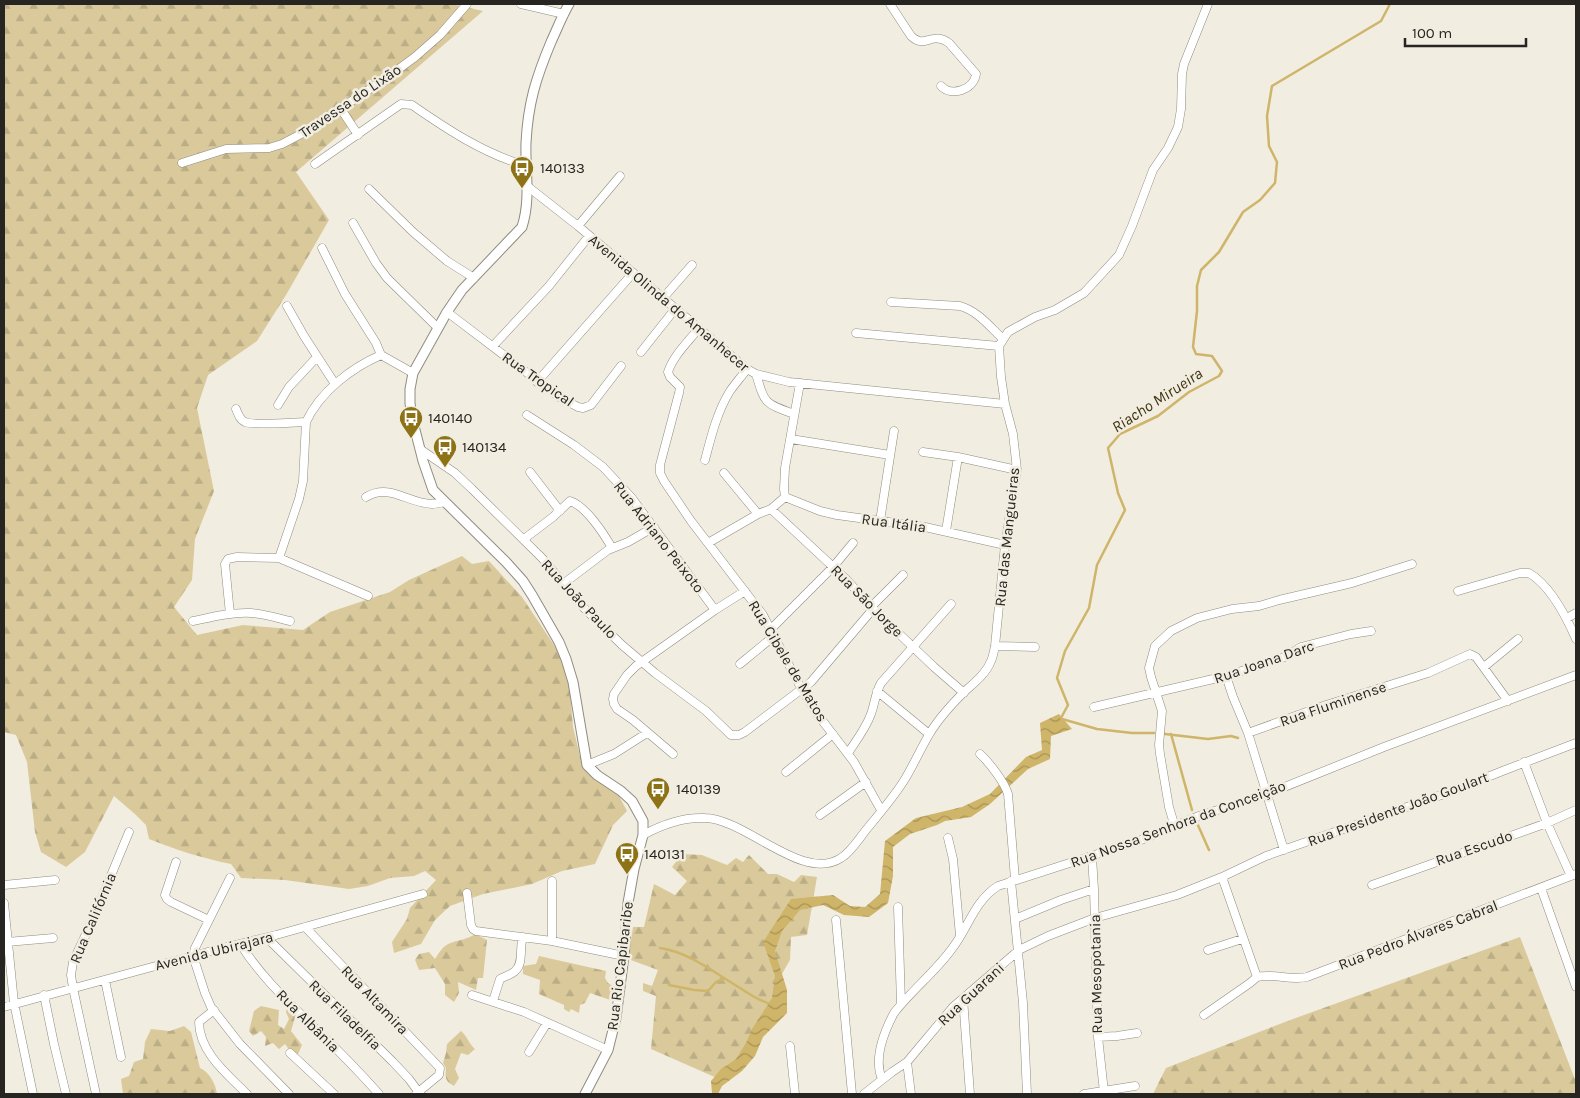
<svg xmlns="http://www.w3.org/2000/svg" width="1580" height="1098" viewBox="0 0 1580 1098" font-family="Karla,sans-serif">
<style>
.forest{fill:url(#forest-firs)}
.water{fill:url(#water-waves)}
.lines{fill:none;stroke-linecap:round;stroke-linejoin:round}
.stream{stroke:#cfb569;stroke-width:2.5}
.minor-casing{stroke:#908c80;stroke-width:9}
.tertiary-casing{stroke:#908c80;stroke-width:11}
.minor{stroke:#fff;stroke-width:8}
.tertiary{stroke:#fff;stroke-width:9}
.labels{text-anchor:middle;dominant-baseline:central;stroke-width:5;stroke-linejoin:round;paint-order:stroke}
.street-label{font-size:15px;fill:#272521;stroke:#f1ede0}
.poi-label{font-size:15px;fill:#272521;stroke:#f1ede0;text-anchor:start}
.water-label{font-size:16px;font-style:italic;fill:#3d3210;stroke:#f1ede0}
</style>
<defs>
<pattern id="forest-firs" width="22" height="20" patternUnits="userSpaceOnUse" patternTransform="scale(1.25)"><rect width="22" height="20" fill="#daca9b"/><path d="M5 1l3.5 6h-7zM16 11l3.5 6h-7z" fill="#bbad85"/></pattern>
<pattern id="water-waves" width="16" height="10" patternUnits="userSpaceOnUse" patternTransform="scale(1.25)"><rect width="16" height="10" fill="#cfb569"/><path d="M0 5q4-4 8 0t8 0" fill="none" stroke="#a89356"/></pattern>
</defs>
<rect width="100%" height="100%" fill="#f1ede0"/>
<!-- forest -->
<path class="forest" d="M4,4H452L483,11L296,172L329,220L286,295L257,341L208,375L197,408L214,491L195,539L192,580L174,607L197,635L243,625L303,630L330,612L390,592L409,580L462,556L472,564L489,561L522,597L568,666L573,727L580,756L610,779L627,811L613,825L595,864L562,871L532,884L483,894L450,906L435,920L421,944L394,953L392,942L407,919L410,908L436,880L425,871L414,876L390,878L368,886L349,889L285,880L241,878L231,864C201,858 177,850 149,839L146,825L136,815L114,796L85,852L66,867L41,852L35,832L27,762L16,735L4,732Z
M682,854L702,855L727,865L736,858L743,862L749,855L768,874H777L794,882L801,875L817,877L807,935L791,937L790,960L775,986L777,998L726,1082L651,1049L656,996L643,991V983L652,986L658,970L628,959L633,927H644L654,884L675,895L687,881L672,867Z
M475,934L487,940L483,978H478L476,990L458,982L459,993L454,1002L445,995V984L435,968L419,970L415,960L419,954L429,952L435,959C437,956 439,952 442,949C451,939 464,942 475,934Z
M1520,937L1576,1082V1094H1153L1166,1068L1293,1019Z
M539,956L606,971L605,978L608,983L614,987L610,1000L590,993L585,1003L580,1005L579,1013L571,1009L569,1012L564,1009V1005L539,994L540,980L523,974V966L536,964Z
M261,1006L279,1010L278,1025L284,1029L289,1019L286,1012L287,1006L296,1014L291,1031L302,1045L296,1059L285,1044L279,1049L273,1043L265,1046L266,1037L261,1031L253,1036L249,1031L254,1011Z
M184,1026L191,1032L200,1068C209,1072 216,1084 217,1094H123L121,1079L129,1076L134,1062L143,1059L145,1042L151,1029L170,1031Z
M461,1031C467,1036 469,1044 475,1049L468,1055L461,1053L455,1069L459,1078L454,1086C445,1081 445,1078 446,1068L443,1063L446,1053L447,1044Z"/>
<!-- water -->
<path class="water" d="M1059,714L1072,729L1051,736L1050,759L1028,769L990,804L971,817L945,821L937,825L910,834L893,847V876L888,903L869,917L844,915L823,905L800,910L782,931L775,951L787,990V1013L763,1037L755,1056L742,1071L722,1086L718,1094H696L712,1093L711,1081L721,1069L736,1059L746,1043L752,1029L772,998L775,976L763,942L791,899L833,895L850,906L865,907L880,894L885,841L916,818L962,807L990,794L1026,757L1042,750L1040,723Z"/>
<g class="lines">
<!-- stream -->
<path class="stream" d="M1061,718L1068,705L1057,678L1065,651L1089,608L1097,565L1125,510L1118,493L1108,448L1120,434L1158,416L1189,392L1219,376L1222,371L1212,356L1196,354L1193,347L1197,311V286L1201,270L1219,252L1243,212L1260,200L1275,183L1277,162L1269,146L1267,116L1272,86L1381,21L1390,4
M1062,719L1097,729L1132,733H1154
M1165,734L1208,739L1231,736L1238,738
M1171,734L1192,810
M1197,823L1209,850
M660,948C689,952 715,973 740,988C751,995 759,1001 771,1004
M669,985L694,990L708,991L716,982L723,979"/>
<!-- minor casing -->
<g class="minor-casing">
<path id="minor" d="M521,4L564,14
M890,4L911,36C925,50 932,30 949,43L976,74C974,90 951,97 941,86
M341,109L358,135
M182,163L226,149L269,148L282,144L303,133L385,79L415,57L440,35L467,4
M315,164L401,104L412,105C448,130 483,153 526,166
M527,186L578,226L747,369L756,374L789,382L1005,404
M369,189L413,232L447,261L474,278
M353,223L376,263L387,278L437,327
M578,226L620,176
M322,248L345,294L376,343L381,355L413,373
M663,298L692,265
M891,302L960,306C978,311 990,327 1003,339
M287,306L304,336L335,384
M447,312L559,397L578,407L583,408L591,405L621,366
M699,328C688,342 673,356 668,372L670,377L680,387L679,393L660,465V473L664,481L691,521L763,615L802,690L818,715L854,762L881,810
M856,333L999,346
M493,346L549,286L589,236
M641,352L675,309
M756,374C765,404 764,403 794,414
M537,382L633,273
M278,405L289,387L317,357
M236,409C238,414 240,420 245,422C254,426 294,422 306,422
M527,415L574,445L603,467L631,497L715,610
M791,439L890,455
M420,449L455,473L472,489L542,558L584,608L622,645L655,673L706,711L731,735H739L745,732L811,682L873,609
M923,452L958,457L1017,470
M705,460C711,437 717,412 730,391C735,384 741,377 747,369
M530,472L560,511
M724,473L758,514
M366,497C390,483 407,503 432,504C436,504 440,503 444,502
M785,497L820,511L837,515L925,527L1005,545
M785,497L784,489L785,468L800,383
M771,509L846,579L873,609L934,667L964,693
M880,521L894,431
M946,531L958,457
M524,539L553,517L570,501C586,506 604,534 612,548
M708,543L758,514L771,509L785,497
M279,558L299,499L303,481L306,422C320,392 351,368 381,355
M563,584L608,550L628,542L654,527
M1458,591L1520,573H1529C1551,586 1566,616 1576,639
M871,607L903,575
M230,614L225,564L228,559L237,557L279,558L368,596
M1567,618L1576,613
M193,621C212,617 231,612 251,613C264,614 277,618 290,621
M771,629L833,567L853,543
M995,646L1035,647
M740,664L774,636
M1484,667L1518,639
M1226,676L1233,697L1248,733L1284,850
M877,691L929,734
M1094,707L1226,676L1285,657L1301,647L1351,634L1371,631
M1248,733L1326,705L1428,673L1470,654L1476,657L1508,701
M848,753C856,741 866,728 871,714C875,703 875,694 881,683L951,604
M673,754L633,720L617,709L614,704L613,699L614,694L627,675L636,666L715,610L745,591
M980,754C989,762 1005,783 1008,794L1015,879
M1524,762L1547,823L1571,876
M587,765L614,754L647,733
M786,772L833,734
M820,815L866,782
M1175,827L1169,807L1160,754L1159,745L1162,711L1151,677L1149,668L1155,646L1171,631L1197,618L1232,609L1259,606L1279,600L1352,583L1412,564
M643,835C661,825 684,817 705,818C746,819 803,883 841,858C851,852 858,840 866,830C879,814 894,797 905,779C914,764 921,748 930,733C939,718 952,704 964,692C974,683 986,674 991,661C993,657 994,651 995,646L1005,545L1017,470L1013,434L1005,404L1001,377L999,346L1008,332L1015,328L1035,317L1055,310L1084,293L1119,255L1132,226L1153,170L1168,148L1178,127L1181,109L1182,74L1184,64L1208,4
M948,838L953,859L960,936
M1092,857L1094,889L1098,1037L1104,1092
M176,862L165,895L167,899L171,902L209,920L195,948L193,956L205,993L211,1007L240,1044L289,1094
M1222,877L1257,977
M1011,881L1023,1003L1027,1094
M4,885L55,880
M1372,885L1547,823L1576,810
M1541,888L1576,987
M467,893L471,925L473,929L476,931L552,941L624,956
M4,903L14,1003L33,1094
M898,907L901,1004
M1015,919L1061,900L1094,889
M209,920L230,878
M836,920L852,1094
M305,927L440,1068L439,1075L416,1094
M267,938L393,1062L409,1079L420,1094
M552,941V881
M7,942L53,938
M241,945C263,980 294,1007 323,1036C343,1055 361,1074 379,1094
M1208,950L1242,939
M1257,977C1274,973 1291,981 1307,977L1576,874
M105,980L121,1057
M44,995L54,1044L66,1094
M472,995L524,1012L608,1050
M963,998L970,1094
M493,1001L500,979C505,976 511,975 515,971C524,964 519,947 523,937
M4,1007L215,950L276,935L423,894
M214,1010L199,1022C199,1052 228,1075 247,1094
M1204,1015L1250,983L1257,977
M1098,1037L1117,1036L1137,1033
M790,1046L795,1094
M529,1052L547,1023
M290,1053L334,1094
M907,1062L911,1094
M882,1079C873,1058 884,1032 894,1013C911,991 934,973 951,950C968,929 974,901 998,886L1141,840L1199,816L1267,794L1384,747L1576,675
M96,1094L73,988L71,975L73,962L93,919L129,832
M864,1094L892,1072L907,1062L953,1007L1019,950L1048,936L1095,918L1177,895L1222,877L1266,856L1450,792L1505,770L1576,743
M1084,1094L1135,1086"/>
</g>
<!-- tertiary casing -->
<g class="tertiary-casing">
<path id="tertiary" d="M569,4C562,16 557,29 551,42C536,78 528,103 526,143C525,171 531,199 522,227L462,290L447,312L413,373L410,389V403L412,418L423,461L433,490L506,562L523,581L532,595L559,642L566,659L573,682L587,765L597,775L621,791L632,801L643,821V835L634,869L628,903L624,956L616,1018L608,1050L585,1094"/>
</g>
<!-- minor -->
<use href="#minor" class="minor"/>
<!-- tertiary -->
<use href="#tertiary" class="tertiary"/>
</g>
<!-- icons -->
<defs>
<g id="bus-pin" transform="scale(1.25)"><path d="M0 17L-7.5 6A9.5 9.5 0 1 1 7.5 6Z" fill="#8d7216" stroke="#f1ede0"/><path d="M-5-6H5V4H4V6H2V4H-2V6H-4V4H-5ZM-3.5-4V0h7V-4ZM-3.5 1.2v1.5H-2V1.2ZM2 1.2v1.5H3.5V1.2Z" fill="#fff"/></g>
</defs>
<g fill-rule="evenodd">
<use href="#bus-pin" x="522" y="168"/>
<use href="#bus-pin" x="411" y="418"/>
<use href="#bus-pin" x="445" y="447"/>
<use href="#bus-pin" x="658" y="789"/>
<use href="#bus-pin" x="627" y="854"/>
</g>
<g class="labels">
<!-- street labels -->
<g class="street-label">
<text transform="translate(350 101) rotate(-34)">Travessa do Lixão</text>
<text transform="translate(669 303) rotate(40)">Avenida Olinda do Amanhecer</text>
<text transform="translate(538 379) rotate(35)">Rua Tropical</text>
<text transform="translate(894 523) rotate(8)">Rua Itália</text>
<text transform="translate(659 537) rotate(52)">Rua Adriano Peixoto</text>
<text transform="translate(1007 537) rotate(-84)">Rua das Mangueiras</text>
<text transform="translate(579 599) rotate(47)">Rua João Paulo</text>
<text transform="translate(867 601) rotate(45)">Rua São Jorge</text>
<text transform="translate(788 661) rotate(59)">Rua Cibele de Matos</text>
<text transform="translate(1264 662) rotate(-19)">Rua Joana Darc</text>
<text transform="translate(1333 704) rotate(-19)">Rua Fluminense</text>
<text transform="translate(1398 809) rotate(-20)">Rua Presidente João Goulart</text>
<text transform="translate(1178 824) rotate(-20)">Rua Nossa Senhora da Conceição</text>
<text transform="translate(1474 848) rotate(-19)">Rua Escudo</text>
<text transform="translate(93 918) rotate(-67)">Rua Califórnia</text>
<text transform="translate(1418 935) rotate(-21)">Rua Pedro Álvares Cabral</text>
<text transform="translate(214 951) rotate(-14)">Avenida Ubirajara</text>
<text transform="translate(620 966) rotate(-83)">Rua Rio Capibaribe</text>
<text transform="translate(1096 974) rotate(-91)">Rua Mesopotania</text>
<text transform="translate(971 994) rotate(-43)">Rua Guarani</text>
<text transform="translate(375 1000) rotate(46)">Rua Altamira</text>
<text transform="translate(345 1015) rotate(44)">Rua Filadelfia</text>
<text transform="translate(308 1021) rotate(45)">Rua Albânia</text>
</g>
<!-- poi labels -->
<g class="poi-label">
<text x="540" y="168">140133</text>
<text x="428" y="418">140140</text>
<text x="462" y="447">140134</text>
<text x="676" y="789">140139</text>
<text x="644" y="854">140131</text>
</g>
<!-- water labels -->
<g class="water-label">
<text transform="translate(1157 400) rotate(-33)">Riacho Mirueira</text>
</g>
</g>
<!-- border -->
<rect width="1580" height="1098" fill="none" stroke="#272521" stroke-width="10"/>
<!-- scale -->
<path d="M1405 38v8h121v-8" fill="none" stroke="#272521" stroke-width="2.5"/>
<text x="1412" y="38" font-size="15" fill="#272521" stroke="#f1ede0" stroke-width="4" paint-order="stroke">100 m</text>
</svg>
